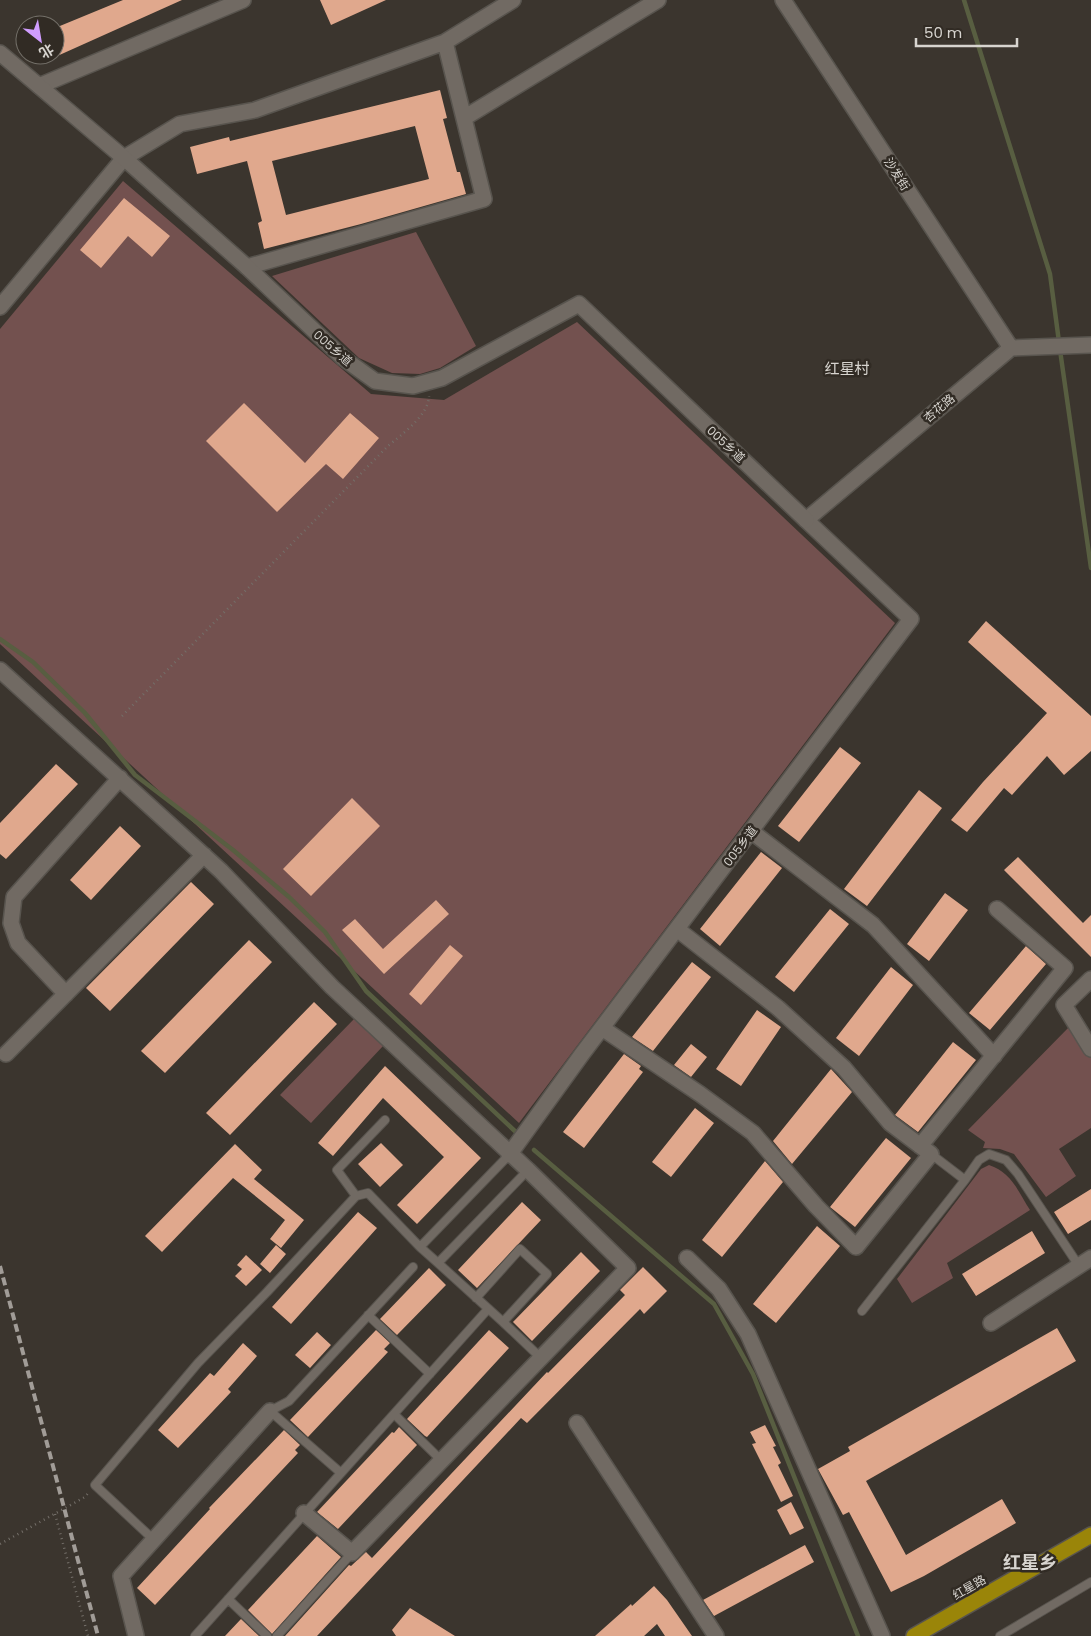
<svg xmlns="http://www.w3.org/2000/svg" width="1091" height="1636" viewBox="0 0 1091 1636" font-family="Poppins,'Noto Sans SC',sans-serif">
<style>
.green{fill:#73514f}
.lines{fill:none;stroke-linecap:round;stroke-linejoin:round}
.stream{stroke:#585e41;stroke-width:4.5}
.building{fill:#e0a88d;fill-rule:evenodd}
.lane-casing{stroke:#58544e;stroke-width:10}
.street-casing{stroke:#58544e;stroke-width:18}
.secondary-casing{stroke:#58544e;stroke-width:18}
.highway-casing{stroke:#58544e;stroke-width:18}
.path{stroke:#746f69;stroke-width:2.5;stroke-dasharray:1 4;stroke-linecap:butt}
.lane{stroke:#716a63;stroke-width:8}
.street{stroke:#716a63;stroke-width:15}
.secondary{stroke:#716a63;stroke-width:15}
.highway{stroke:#9a8509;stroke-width:15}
.rail{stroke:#a19c97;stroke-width:4;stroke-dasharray:8 4;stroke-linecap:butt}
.labels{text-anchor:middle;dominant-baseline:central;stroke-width:5;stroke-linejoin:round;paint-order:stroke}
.street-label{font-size:12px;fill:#d7d4cf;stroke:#312b24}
.quarter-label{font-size:15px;fill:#d7d4cf;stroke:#312b24}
.district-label{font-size:18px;font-weight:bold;fill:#d7d4cf;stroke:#312b24}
</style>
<rect width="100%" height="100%" fill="#3b352e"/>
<!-- green -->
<path class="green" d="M123,181L371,394L444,400L577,322L895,623L519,1123L0,644V329Z
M416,232L476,346L440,368L420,374L392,373L359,358L272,276Z
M354,1019L383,1046L311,1123L280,1095Z
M1071,1025L1091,1058V1128L1059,1149L1076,1176L1046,1197L1014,1154L1000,1149L983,1148L985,1142L968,1130Z
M989,1165C1011,1172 1018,1191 1030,1210L947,1263L953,1278L912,1303L897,1279L981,1169Z"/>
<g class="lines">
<!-- stream -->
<path class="stream" d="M964,0L1050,274L1059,342
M1060,350L1091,568
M0,639L33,662L85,713L135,775L233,850L289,897L325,932L366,991L518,1134
M534,1150L714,1304L753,1374L858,1636"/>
</g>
<!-- building -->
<path class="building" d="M123,0H182L55,57V28Z
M320,0H386L331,25Z
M440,90L447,118L443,119L457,172H460L466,194L361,224L264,249L258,223L262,221L247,161L197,174L190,147L229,137L230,141ZM415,126L429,179L286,215L272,161Z
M124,198L170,236L152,257L128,236L101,268L80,250Z
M244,403L305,463L350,413L379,438L343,479L326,464L277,512L206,441Z
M986,621L1091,716V751L1064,775L1047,756L1012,795L1004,788L967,832L951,820L983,782L1047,713L968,642Z
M840,747L861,763L799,842L778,826Z
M56,764L78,784L6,859L0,854V823Z
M919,790L942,808L867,906L844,889Z
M352,798L380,826L311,896L283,869Z
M120,826L141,846L91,900L70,880Z
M761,852L782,868L720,946L700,929Z
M1018,857L1083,923L1091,915V957L1004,870Z
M191,882L214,904L110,1011L86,988Z
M945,893L968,910L929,961L907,944Z
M436,900L449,914L384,974L342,930L355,919L383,949Z
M830,909L849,924L794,992L775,977Z
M249,940L272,962L165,1073L141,1051Z
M450,945L463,956L421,1005L409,994Z
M1026,946L1046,964L990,1030L969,1013Z
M692,962L711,977L653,1051L632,1037Z
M891,967L913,985L859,1056L836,1038Z
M314,1002L337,1024L230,1135L206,1113Z
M757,1010L781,1027L741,1086L716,1069Z
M953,1042L976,1060L918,1132L895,1115Z
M691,1044L707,1057L691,1077L674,1065Z
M624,1054L641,1066L639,1069L643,1072L584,1148L563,1132Z
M385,1066L481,1158L417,1224L397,1205L444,1157L383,1098L333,1156L318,1143Z
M831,1069L852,1092L792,1164L773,1141Z
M695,1108L714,1123L671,1177L652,1162Z
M886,1138L911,1158L855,1227L830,1207Z
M381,1143L403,1165L380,1187L358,1164Z
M235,1144L262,1170L254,1179L304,1220L281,1248L270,1239L285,1220L233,1178L162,1252L145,1236Z
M765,1161L783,1182L722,1257L702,1240Z
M1091,1189V1220L1068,1234L1054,1212Z
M522,1202L541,1220L477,1288L458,1270Z
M358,1212L377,1228L291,1324L272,1307Z
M817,1226L840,1246L776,1323L753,1304Z
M1032,1231L1045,1253L976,1296L962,1274Z
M276,1245L286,1254L270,1273L260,1264Z
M581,1252L600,1271L532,1341L513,1322Z
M246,1255L262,1270L246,1286L235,1276L242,1269L237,1265Z
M643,1267L667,1291L644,1314L640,1309L527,1423L521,1418L317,1636H285L349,1565L351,1566L366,1552L372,1558L547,1372L548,1373L625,1295L620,1290Z
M429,1268L446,1285L397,1335L380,1319Z
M1057,1328L1076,1361L866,1481L906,1555L1002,1499L1016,1523L924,1576L891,1592L849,1512L843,1515L818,1469L850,1451L848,1447Z
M376,1330L390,1343L384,1349L388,1352L308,1437L290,1420Z
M489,1330L509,1348L427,1437L425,1436L407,1419Z
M317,1332L331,1345L310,1368L295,1355Z
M243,1343L257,1356L228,1389L231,1392L178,1448L158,1430L210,1373L214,1376Z
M765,1425L776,1446L773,1447L781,1463L778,1465L793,1496L781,1502L752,1444L756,1443L750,1432Z
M399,1427L417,1445L338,1529L317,1512L392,1432L394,1433Z
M284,1430L300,1445L295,1450L298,1453L155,1605L137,1588L210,1509L209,1508Z
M791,1502L804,1528L790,1535L777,1510Z
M317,1536L341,1557L272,1634L248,1610Z
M805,1545L814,1562L714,1616L703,1600Z
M654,1586L667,1600L692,1636H665L657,1624L644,1636H595L631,1604L632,1606Z
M410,1608L455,1636H396L392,1630Z
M241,1619L259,1636H225Z"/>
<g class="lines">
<!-- lane casing -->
<g class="lane-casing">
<path id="lane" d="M509,1155L420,1247L438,1263L528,1170
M965,1180L979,1160L989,1154L1006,1160L1018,1174L1079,1266
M356,1196L368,1193L420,1247
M438,1263L503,1322
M476,1298L520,1249L547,1274L503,1322L541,1358
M862,1311L965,1180L931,1154
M368,1315L430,1374
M394,1414L442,1461
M341,1473L270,1411L289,1401L413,1267
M154,1540L95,1485L198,1363L267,1292L356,1196L337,1170L385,1120
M228,1599L267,1636
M195,1636L488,1309
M277,1636L352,1553
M1000,1636L1091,1582"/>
</g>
<!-- street casing -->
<g class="street-casing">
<path id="street" d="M783,0L1011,348
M39,86L243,0
M464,118L658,0
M247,267L484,199L445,42
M0,307L124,158L180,124L255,110L445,42L513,0
M0,670L221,871L332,987L528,1170L628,1268L352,1553L304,1513
M751,831L873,925L994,1056
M1091,979L1064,1005L1091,1049
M66,994L18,943L11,923L14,897L120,778
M602,1028L700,1094L753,1133L816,1206L856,1247L931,1154L890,1123L844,1068L778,1008L677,929
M6,1054L204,855
M920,1146L1065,968L997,909
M509,1155L582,1054L911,619L806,520L1011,348L1091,345
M687,1258L719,1289L748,1334L882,1636
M991,1323L1091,1258
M577,1423L716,1636
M136,1636L121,1576L270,1411"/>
</g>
<!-- secondary casing -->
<g class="secondary-casing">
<path id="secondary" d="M0,53L124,158L247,267L343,358L375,381L413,386L442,378L579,304L806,520"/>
</g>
<!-- highway casing -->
<g class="highway-casing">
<path id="highway" d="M914,1636L1091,1535"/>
</g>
<!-- path -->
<path class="path" d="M122,716L388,446C401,435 429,415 429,396
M55,1514L88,1636
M0,1544L85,1497L89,1492"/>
<!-- lane -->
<use href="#lane" class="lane"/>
<!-- street -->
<use href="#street" class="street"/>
<!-- secondary -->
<use href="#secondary" class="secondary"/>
<!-- highway -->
<use href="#highway" class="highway"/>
<!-- rail -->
<path class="rail" d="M0,1266L98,1636"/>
</g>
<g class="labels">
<!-- street labels -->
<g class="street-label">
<text transform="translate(897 174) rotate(57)">沙发街</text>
<text transform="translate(333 348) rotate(41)">005乡道</text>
<text transform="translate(939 408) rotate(-40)">杏花路</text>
<text transform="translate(726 444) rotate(43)">005乡道</text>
<text transform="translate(740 846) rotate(-53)">005乡道</text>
<text transform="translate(969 1587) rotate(-30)">红星路</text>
</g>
<!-- quarter labels -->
<g class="quarter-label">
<text x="847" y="368">红星村</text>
</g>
<!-- district labels -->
<g class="district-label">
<text x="1030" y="1562">红星乡</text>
</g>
</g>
<!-- north arrow -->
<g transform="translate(40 40) rotate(149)"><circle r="24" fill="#312b24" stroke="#736f68"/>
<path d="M0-4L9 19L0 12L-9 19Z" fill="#d09dff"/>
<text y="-8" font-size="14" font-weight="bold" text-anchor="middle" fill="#d7d4cf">北</text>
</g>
<!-- scale -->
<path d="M916 38v8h101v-8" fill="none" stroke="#d7d4cf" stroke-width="2.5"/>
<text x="924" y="38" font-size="15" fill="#d7d4cf" stroke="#312b24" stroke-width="4" paint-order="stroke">50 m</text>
</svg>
